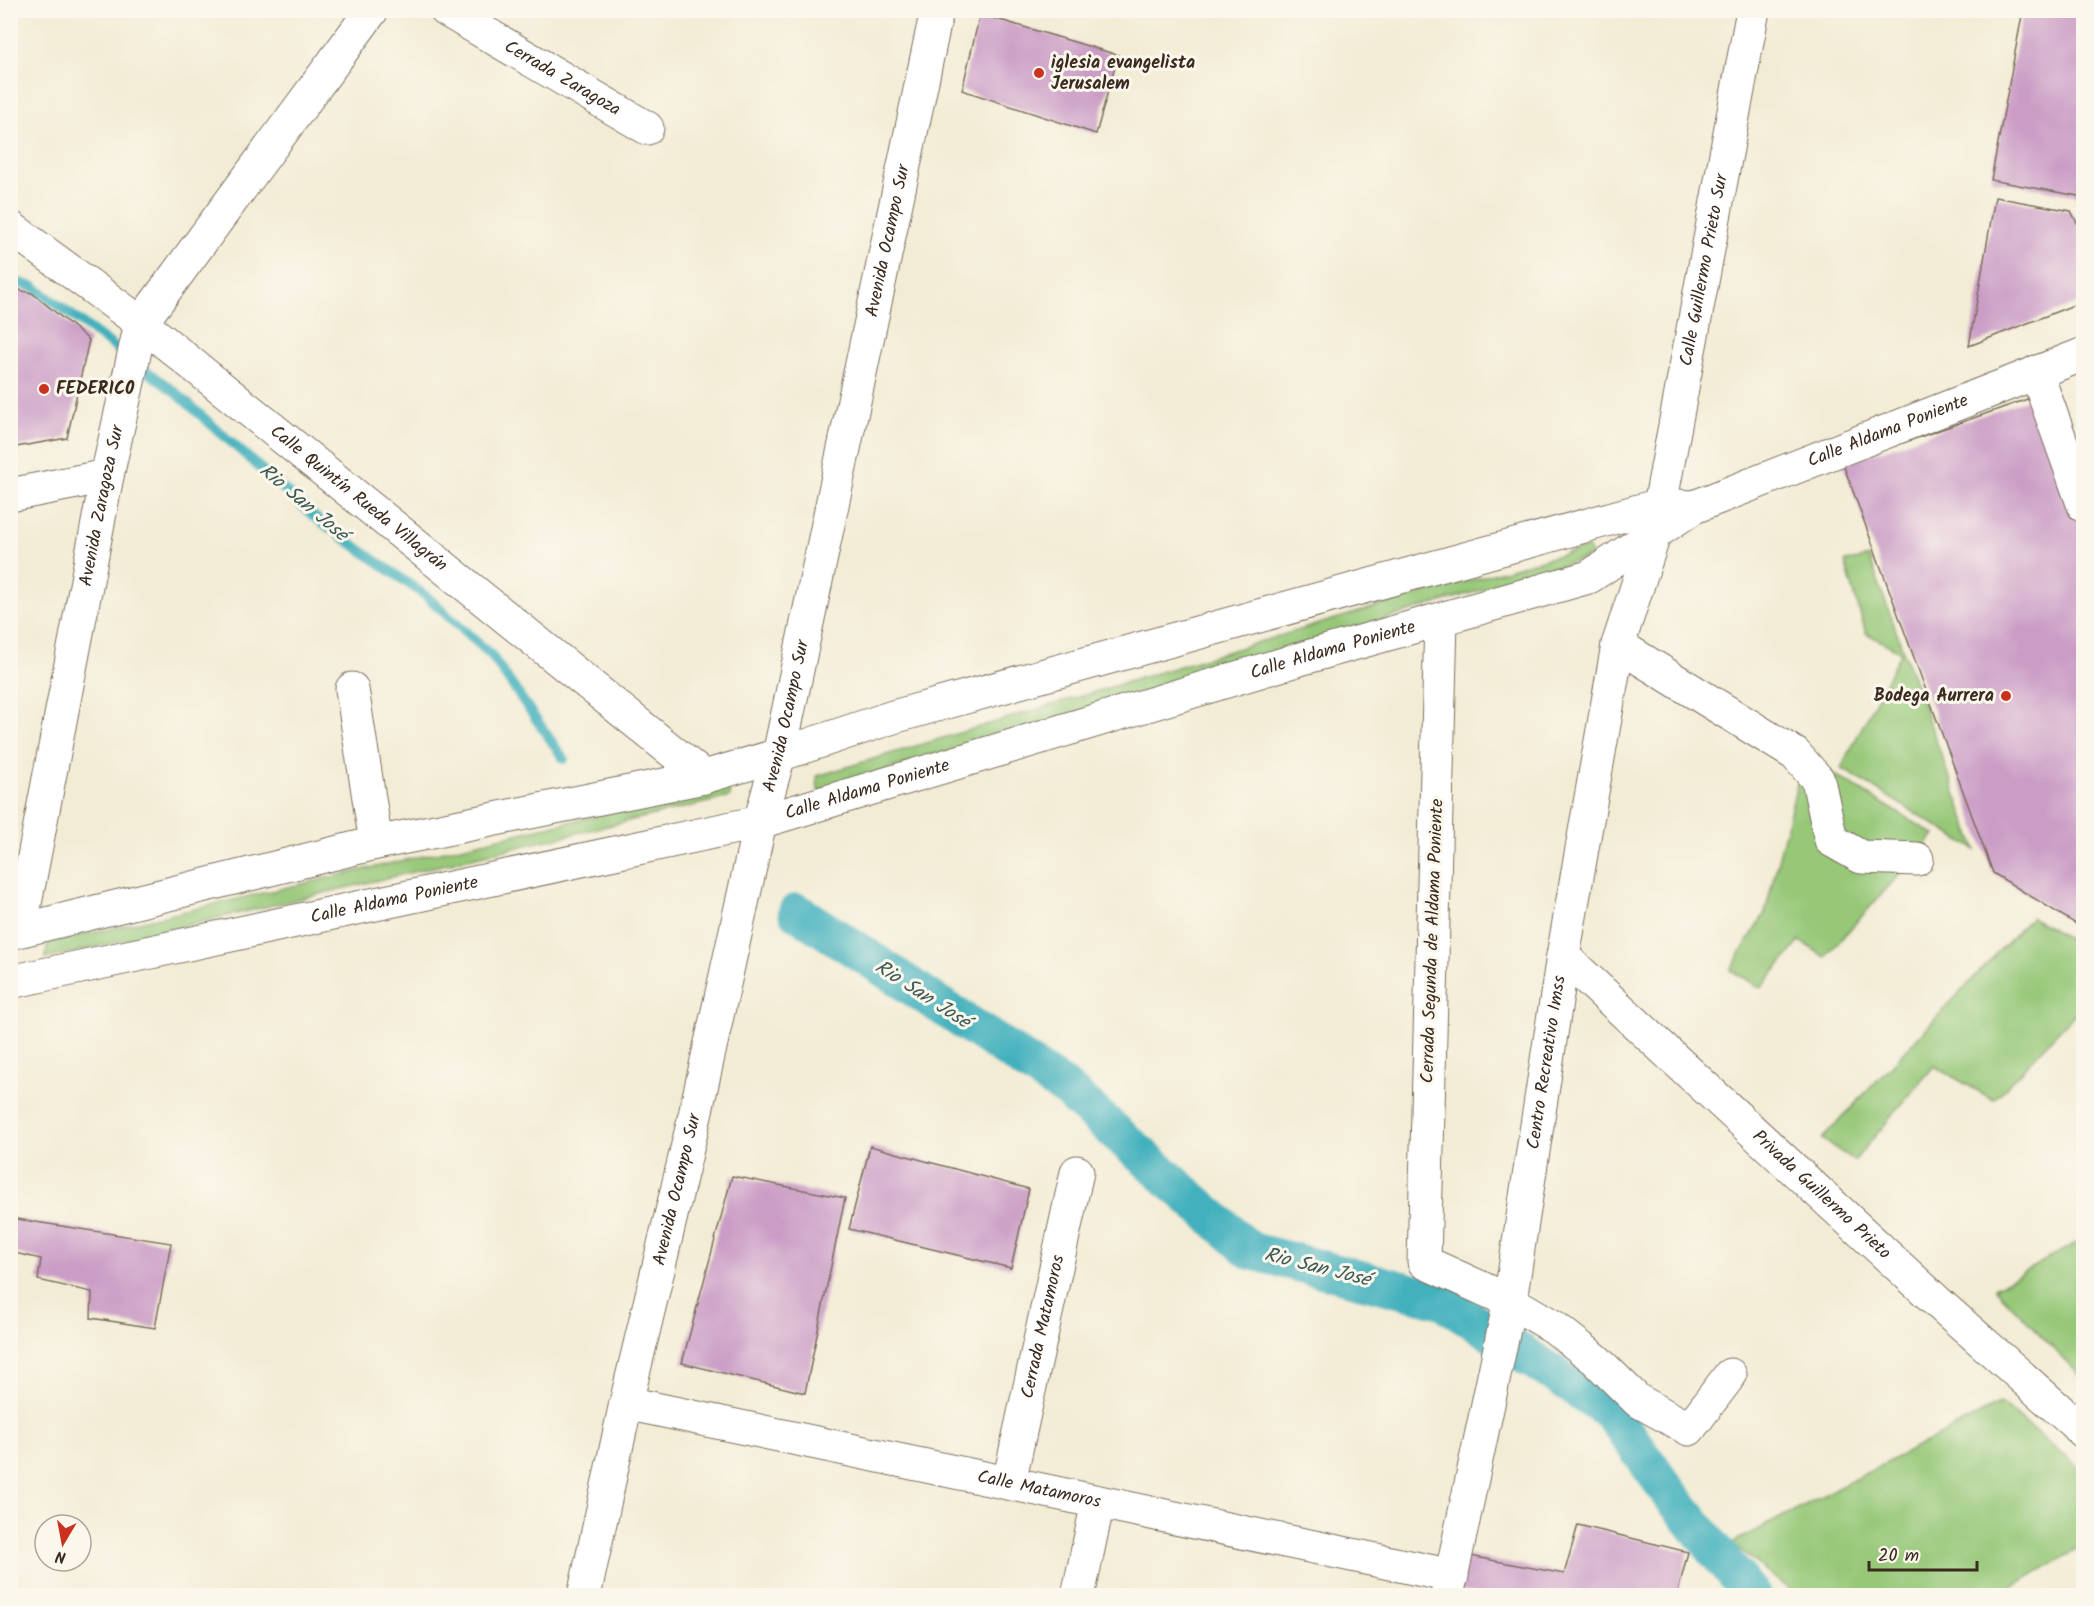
<svg xmlns="http://www.w3.org/2000/svg" width="2094" height="1606" viewBox="0 0 2094 1606" font-family="Kalam,sans-serif">
<style>
.green{fill:#96c878;stroke:#68794b;stroke-width:1.5}
.lines{fill:none;stroke-linecap:round;stroke-linejoin:round}
.stream{stroke:#42b1bd;stroke-width:10}
.canal{stroke:#42b1bd;stroke-width:38}
.building{fill:#cb9dc6}
.minor-casing{stroke:#7b6e5e;stroke-width:35}
.major-casing{stroke:#7b6e5e;stroke-width:35}
.minor{stroke:#fff;stroke-width:33}
.major{stroke:#fff;stroke-width:33}
.poi-dot{fill:#c8321e;stroke:#fbf7ec;stroke-width:2}
.labels{text-anchor:middle;dominant-baseline:central;stroke-width:6;stroke-linejoin:round;paint-order:stroke}
.poi-label{font-size:18px;font-weight:bold;fill:#3b2a1e;stroke:#fbf7ec;text-anchor:start}
.street-label{font-size:18px;fill:#3b2a1e;stroke:#fbf7ec}
.water-label{font-size:20px;font-style:italic;fill:#3d5956;stroke:#fbf7ec}
</style>
<rect width="100%" height="100%" fill="#fbf7ec"/>
<filter id="ink" filterUnits="userSpaceOnUse"><feTurbulence type="fractalNoise" baseFrequency=".0167" numOctaves="2"/><feDisplacementMap in="SourceGraphic" scale="12" xChannelSelector="R" yChannelSelector="G"/><feConvolveMatrix kernelMatrix="1 2 1 2 8 2 1 2 1" color-interpolation-filters="sRGB"/></filter>
<filter id="wash" filterUnits="userSpaceOnUse"><feTurbulence type="fractalNoise" baseFrequency=".008" numOctaves="4" result="noise"/><feDisplacementMap in="SourceGraphic" scale="24" xChannelSelector="R" yChannelSelector="G"/><feGaussianBlur stdDeviation="1.35" result="paint"/><feColorMatrix in="noise" values="0 0 0 0 0 0 0 0 0 0 0 0 0 0 0 0 0 1.4 0 .05"/><feComposite in="paint" operator="in"/></filter>
<g filter="url(#wash)">
<rect width="100%" height="100%" fill="#f3ecd5"/>
<!-- green -->
<path class="green" d="M1588,547L1593,556L818,791L817,776L1375,607Z
M1869,557L1976,850L1841,768L1901,652L1866,633L1845,562Z
M1804,756L1935,835L1825,957L1800,941L1761,988L1730,970L1765,913Z
M728,785L730,797L45,959L48,943Z
M2031,917L2083,947V1005L1994,1100L1934,1066L1854,1161L1822,1139Z
M2083,1239V1379L1995,1288Z
M2001,1403L2083,1471L2084,1546L1997,1595L1797,1596L1732,1543Z"/>
<g class="lines">
<!-- stream -->
<path class="stream" d="M10,280L34,287L175,392L317,519L426,596L491,655L564,759"/>
<!-- canal -->
<path class="canal" d="M797,912L870,959L1065,1088L1251,1251L1442,1300L1610,1411L1673,1498L1752,1596"/>
</g>
<g id="blocks">
<!-- building -->
<path class="building" d="M2023,10H2084V197L1991,180Z
M980,14L1118,55L1096,134L962,90Z
M1995,197L2071,211L2084,237V301L1969,346Z
M10,288L32,293L89,340L67,438L10,448Z
M2039,395L2084,519V929L1993,873L1843,464Z
M870,1146L1029,1189L1011,1268L849,1229Z
M732,1176L845,1198L805,1393L682,1363Z
M10,1218L171,1243L155,1328L91,1318L92,1292L38,1280L41,1259L10,1252Z
M1578,1525L1688,1552L1677,1596H1487L1455,1590L1465,1555L1564,1574Z"/>
</g>
</g>
<g filter="url(#ink)">
<use href="#blocks" fill-opacity="0" stroke="#7b6e5e" stroke-width="1.5"/>
<g class="lines">
<!-- minor casing -->
<g class="minor-casing">
<g id="minor">
<path id="s1" d="M446,10L647,128"/>
<path id="s2" d="M10,227L141,323L704,777"/>
<path d="M2036,372L2084,506"/>
<path d="M10,495L107,476"/>
<path d="M1441,620L1424,1262L1510,1301L1554,1327L1595,1359L1637,1400L1689,1429L1730,1375"/>
<path d="M1618,645L1795,754L1818,780L1831,840L1861,857L1917,859"/>
<path d="M352,689L376,843"/>
<path id="s3" d="M20,930L107,476L141,323L372,10"/>
<path id="s4" d="M1563,956L1944,1308L2084,1432"/>
<path id="s5" d="M626,1403L1452,1576"/>
<path id="s6" d="M1009,1482L1077,1172"/>
<path id="s7" d="M584,1596L626,1403L693,1124L760,822L779,755L937,10"/>
<path d="M1078,1596L1098,1502"/>
<path id="s8" d="M1447,1596L1510,1301L1563,956L1618,645L1655,532L1753,10"/>
</g>
</g>
<!-- major casing -->
<g class="major-casing">
<g id="major">
<path d="M10,933L376,843L704,777L779,755L893,717L1660,505L1693,507"/>
<path id="s9" d="M10,982L760,822L1300,659L1589,577L1694,507L2084,354"/>
</g>
</g>
<!-- minor -->
<use href="#minor" class="minor"/>
<!-- major -->
<use href="#major" class="major"/>
</g>
</g>
<!-- markers -->
<g class="poi-dot">
<circle cx="1039" cy="73" r="6"/>
<circle cx="44" cy="389" r="6"/>
<circle cx="2006" cy="696" r="6"/>
</g>
<g class="labels">
<!-- poi labels -->
<g class="poi-label">
<text x="1051" y="63">iglesia evangelista<tspan x="1051" dy="21">Jerusalem</tspan></text>
<text x="56" y="389">FEDERIC0</text>
<text x="1994" y="696" text-anchor="end">Bodega Aurrera</text>
</g>
<!-- street labels -->
<g class="street-label">
<text stroke="none"><textPath href="#s1" startOffset="135">Cerrada Zaragoza</textPath></text>
<text stroke="none"><textPath href="#s7" startOffset="1389">Avenida Ocampo Sur</textPath></text>
<text stroke="none"><textPath href="#s8" startOffset="1352">Calle Guillermo Prieto Sur</textPath></text>
<text stroke="none"><textPath href="#s9" startOffset="1966">Calle Aldama Poniente</textPath></text>
<text stroke="none"><textPath href="#s2" startOffset="442">Calle Quintín Rueda Villagrán</textPath></text>
<text stroke="none"><textPath href="#s3" startOffset="432">Avenida Zaragoza Sur</textPath></text>
<text stroke="none"><textPath href="#s9" startOffset="1365">Calle Aldama Poniente</textPath></text>
<text stroke="none"><textPath href="#s7" startOffset="903">Avenida Ocampo Sur</textPath></text>
<text stroke="none"><textPath href="#s9" startOffset="879">Calle Aldama Poniente</textPath></text>
<text stroke="none"><textPath href="#s9" startOffset="393">Calle Aldama Poniente</textPath></text>
<text transform="translate(1433 941) rotate(-88)">Cerrada Segunda de Aldama Poniente</text>
<text stroke="none"><textPath href="#s8" startOffset="543">Centro Recreativo Imss</textPath></text>
<text stroke="none"><textPath href="#s7" startOffset="417">Avenida Ocampo Sur</textPath></text>
<text stroke="none"><textPath href="#s4" startOffset="352">Privada Guillermo Prieto</textPath></text>
<text stroke="none"><textPath href="#s6" startOffset="159">Cerrada Matamoros</textPath></text>
<text stroke="none"><textPath href="#s5" startOffset="422">Calle Matamoros</textPath></text>
</g>
<!-- water labels -->
<g class="water-label">
<text transform="translate(303 503) rotate(40)">Rio San José</text>
<text transform="translate(922 995) rotate(33)">Rio San José</text>
<text transform="translate(1317 1268) rotate(14)">Rio San José</text>
</g>
</g>
<!-- margin -->
<rect width="2094" height="1606" fill="none" stroke="#fbf7ec" stroke-width="36"/>
<!-- north arrow -->
<g transform="translate(63 1543) rotate(190)"><circle r="28" fill="#fbf7ec" stroke="#aea59a" stroke-width="1.5"/>
<path d="M0-4.5L10 22L0 15L-10 22Z" fill="#c8321e"/>
<text y="-9" font-size="16" font-weight="bold" text-anchor="middle" fill="#3b2a1e">N</text>
</g>
<!-- scale -->
<path d="M1869 1561v9h108v-9" fill="none" stroke="#3b2a1e" stroke-width="3"/>
<text x="1878" y="1561" font-size="18" fill="#3b2a1e" stroke="#fbf7ec" stroke-width="4.5" paint-order="stroke">20 m</text>
</svg>
